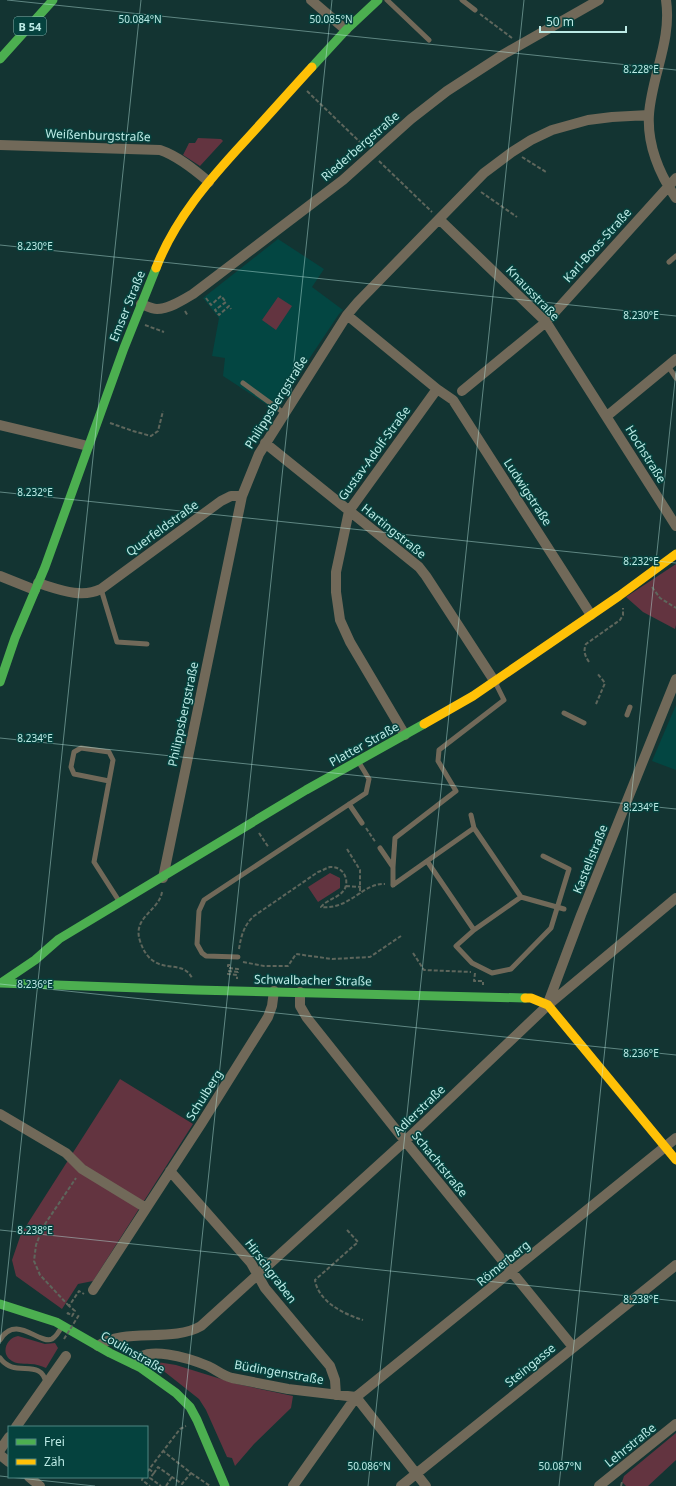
<svg xmlns="http://www.w3.org/2000/svg" width="676" height="1486" viewBox="0 0 676 1486" font-family="'Noto Sans',sans-serif">
<style>
.built{fill:#034642}
.green{fill:#633440}
.lines{fill:none;stroke-linecap:round;stroke-linejoin:round}
.path{stroke:#5e665c;stroke-width:2;stroke-dasharray:4 2;stroke-linecap:butt}
.lane{stroke:#716959;stroke-width:5}
.street{stroke:#716959;stroke-width:10}
.fast{stroke:#4caf50;stroke-width:9}
.slow{stroke:#ffc107;stroke-width:9}
.path-bridge{stroke:#5e665c;stroke-width:2;stroke-dasharray:4 2;stroke-linecap:butt}
.ticks{fill:none;stroke:#bceae5;stroke-width:1;stroke-opacity:0.45}
.labels{text-anchor:middle;dominant-baseline:central;stroke-width:3;stroke-linejoin:round;paint-order:stroke}
.shield{fill:#05423e;stroke:#85b8b3;stroke-width:1}
.shield-label{font-size:11px;font-weight:bold;fill:#bceae5}
.street-label{font-size:12px;fill:#bceae5;stroke:#05423e}
.ticks-label{font-size:10px;text-anchor:middle;fill:#bceae5;stroke:#05423e;stroke-width:3;stroke-linejoin:round;paint-order:stroke}
</style>
<rect width="100%" height="100%" fill="#133432"/>
<!-- built -->
<path class="built" d="M278,239L324,269L312,287L343,310L339,314L275,410L223,376L225,358L212,356L219,318L203,298Z
M676,705V770L652,761Z"/>
<!-- green -->
<path class="green" d="M198,138L221,139L223,141L200,166L183,155L189,143H195Z
M278,297L292,306L276,330L262,320Z
M676,564V625L675,629L643,612L626,597Z
M330,873L340,878V888L318,902L308,887Z
M120,1079L193,1124L93,1281L78,1284L62,1309L16,1276L12,1260L21,1234Z
M18,1336L45,1344L55,1343L58,1348L46,1368C41,1366 36,1364 30,1364C24,1363 18,1365 12,1361C0,1354 6,1338 18,1336Z
M151,1361L176,1365L237,1384L293,1396L291,1408L254,1444L235,1466L232,1458L227,1457L206,1410L199,1399Z
M676,1433V1460L648,1486H626L622,1482L624,1476Z"/>
<g class="lines">
<!-- path -->
<path class="path" d="M480,14L512,38
M307,91L364,146
M522,157L546,172
M379,161L432,212
M481,192L517,217
M206,298L211,305L221,296L226,302L215,310L219,315L229,306L231,309
M185,311L188,316
M145,325L164,332
M110,423L133,431L151,436L158,431L163,411
M652,587L660,598L676,608
M589,662C585,656 583,651 586,644L620,620L623,615V608
M596,704L605,683L597,673
M366,828L376,843
M259,833L269,848
M347,849L360,870V894
M346,886L361,887
M162,892C159,911 132,917 140,941C153,980 181,956 192,978
M239,949C241,936 244,925 254,916L318,872C322,871 326,868 330,867C340,866 348,875 346,885C344,897 328,898 321,907C350,910 362,883 385,884
M413,953L424,970L471,972
M243,962L264,966H288L296,954L332,959L370,957L401,936
M230,965H228V968L238,969V972L228,971V974L237,975V979
M475,973L474,981H483V985
M347,1230L358,1242L315,1280C318,1301 343,1314 363,1320
M69,1306L40,1275L34,1261L36,1245L43,1227L76,1178
M67,1314L68,1313L72,1316L75,1311L69,1306L79,1291L84,1294
M149,1469L154,1473L158,1467L182,1484L191,1473L163,1451
M147,1472L180,1429L186,1426
M154,1473L150,1478L161,1486
M191,1473L210,1486
M143,1477L142,1480L150,1486
M166,1486L172,1477
M621,1486L622,1482"/>
<!-- lane -->
<path class="lane" d="M387,0L429,40
M462,0L475,10
M669,262L676,256
M668,366L676,378
M243,383L284,413
M101,589L117,642L147,644
M564,713L584,723
M627,715L630,707
M109,781L74,774L71,767L74,752L81,748L109,752L113,760L94,862L119,901
M349,804L362,823
M471,815L474,828L521,897L564,909
M380,848L393,867V885
M427,861L474,930
M393,867L395,838L456,791L438,761L439,750L504,700L495,682
M393,885L474,828
M521,897L474,930L456,946L472,963L492,973L511,969L551,928L569,869L543,856
M238,957L206,956L202,953L197,944L199,911L204,900L210,896L366,793L369,779L358,761
M0,1340C16,1313 39,1345 52,1339C57,1336 60,1330 62,1326
M0,1358C14,1379 41,1357 46,1383"/>
<!-- street -->
<path class="street" d="M311,0L346,30
M666,0C672,40 652,75 649,114C647,144 659,174 676,198
M0,145L160,150C178,156 195,170 209,182
M439,219L546,322L676,526
M141,304C146,306 152,309 157,309C169,309 183,300 193,294L343,180L411,119L447,91L504,54L599,0
M347,315L437,389L453,400L591,615
M462,391L546,322L676,178
M607,416L676,359
M0,425L88,446
M265,443L419,567L426,576L495,682
M0,576L35,590
M38,583C58,589 81,599 101,589L221,501L231,496H242
M405,735L350,642L340,620L336,592V572L349,511L437,389
M163,878L242,496L259,454L347,315L358,302L484,173L512,152L531,140L552,130L588,120L612,117L649,115
M300,992V1006L307,1018L405,1141L573,1347
M548,1003L581,915L676,679
M0,1114L66,1153L82,1169L146,1208
M170,1171L251,1263L265,1288L330,1366L335,1380L336,1395
M93,1290L201,1124L268,1017L272,1006L274,991
M98,1346C124,1327 172,1343 201,1326L405,1141L548,1005L676,898
M134,1364C143,1343 191,1359 208,1366C217,1370 221,1375 232,1378L288,1389L356,1397
M356,1397L426,1486
M16,1427L66,1356
M0,1450L9,1437
M0,1455L9,1462
M29,1477L40,1486
M293,1486L356,1397L676,1138
M401,1486L676,1265
M599,1486L676,1424"/>
<!-- fast -->
<path class="fast" d="M0,59L53,0
M312,67L346,30L378,0
M0,682L15,638L45,567L124,348L156,268
M0,983L196,990L525,998
M1,983L35,960L59,939L306,790L424,724
M0,1304L56,1322L110,1353L141,1368L176,1393L190,1407L197,1420L225,1486"/>
<!-- slow -->
<path class="slow" d="M156,268C175,219 209,180 244,142C267,117 289,92 312,67
M424,724L473,696L619,596L676,554
M525,998H531L548,1005L676,1160"/>
<!-- path-bridge -->
<path class="path-bridge" d="M64,1339L79,1315"/>
</g>
<!-- ticks -->
<path class="ticks" d="M7,0L676,70M0,245L676,316M0,492L676,563M0,738L676,809M0,984L676,1055M0,1230L676,1301M0,1344L141,0M0,1476L9,1477M9,1477L95,1486M176,1486L332,0M368,1486L524,0M559,1486L676,371"/>
<g class="labels">
<!-- shield labels -->
<rect class="shield" x="14" y="17" width="32" height="18" rx="3"/>
<g class="shield-label">
<text x="30" y="26">B 54</text>
</g>
<!-- street labels -->
<g class="street-label">
<text transform="translate(98 135) rotate(2)">Weißenburgstraße</text>
<text transform="translate(360 146) rotate(-41)">Riederbergstraße</text>
<text transform="translate(597 245) rotate(-48)">Karl-Boos-Straße</text>
<text transform="translate(533 293) rotate(46)">Knausstraße</text>
<text transform="translate(127 306) rotate(-68)">Emser Straße</text>
<text transform="translate(276 402) rotate(-58)">Philippsbergstraße</text>
<text transform="translate(374 453) rotate(-54)">Gustav-Adolf-Straße</text>
<text transform="translate(646 454) rotate(58)">Hochstraße</text>
<text transform="translate(528 492) rotate(57)">Ludwigstraße</text>
<text transform="translate(162 528) rotate(-36)">Querfeldstraße</text>
<text transform="translate(394 531) rotate(39)">Hartingstraße</text>
<text transform="translate(183 714) rotate(-78)">Philippsbergstraße</text>
<text transform="translate(364 744) rotate(-29)">Platter Straße</text>
<text transform="translate(590 859) rotate(-68)">Kastellstraße</text>
<text transform="translate(313 980) rotate(1)">Schwalbacher Straße</text>
<text transform="translate(204 1095) rotate(-58)">Schulberg</text>
<text transform="translate(419 1110) rotate(-44)">Adlerstraße</text>
<text transform="translate(440 1164) rotate(51)">Schachtstraße</text>
<text transform="translate(503 1263) rotate(-39)">Römerberg</text>
<text transform="translate(271 1271) rotate(53)">Hirschgraben</text>
<text transform="translate(133 1352) rotate(30)">Coulinstraße</text>
<text transform="translate(530 1365) rotate(-39)">Steingasse</text>
<text transform="translate(279 1372) rotate(10)">Büdingenstraße</text>
<text transform="translate(630 1445) rotate(-39)">Lehrstraße</text>
</g>
</g>
<g class="ticks-label">
<text x="140" y="23">50.084°N</text>
<text x="331" y="23">50.085°N</text>
<text x="641" y="73">8.228°E</text>
<text x="35" y="250">8.230°E</text>
<text x="641" y="319">8.230°E</text>
<text x="35" y="496">8.232°E</text>
<text x="641" y="565">8.232°E</text>
<text x="35" y="742">8.234°E</text>
<text x="641" y="811">8.234°E</text>
<text x="35" y="988">8.236°E</text>
<text x="641" y="1057">8.236°E</text>
<text x="35" y="1234">8.238°E</text>
<text x="641" y="1303">8.238°E</text>
<text x="369" y="1470">50.086°N</text>
<text x="560" y="1470">50.087°N</text>
</g>
<!-- legend -->
<rect x="8" y="1426" width="140" height="52" fill="#05423e" stroke="#4e8581"/>
<rect x="16" y="1439" width="20" height="6" fill="#4caf50" stroke="#4e8581"/>
<text x="44" y="1446" font-size="12" fill="#bceae5">Frei</text>
<rect x="16" y="1459" width="20" height="6" fill="#ffc107" stroke="#4e8581"/>
<text x="44" y="1466" font-size="12" fill="#bceae5">Zäh</text>
<!-- scale -->
<path d="M540 26v6h86v-6" fill="none" stroke="#bceae5" stroke-width="2"/>
<text x="546" y="26" font-size="12" fill="#bceae5" stroke="#05423e" stroke-width="3" paint-order="stroke">50 m</text>
</svg>
